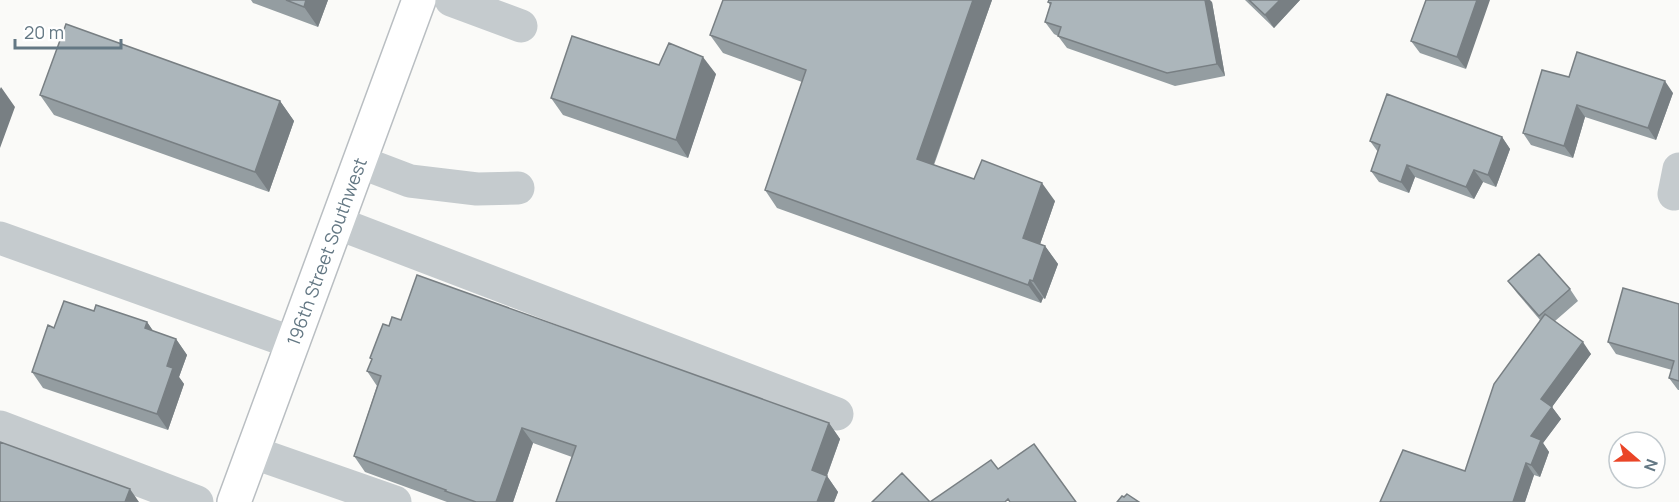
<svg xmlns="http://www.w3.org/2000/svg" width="1679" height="502" viewBox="0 0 1679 502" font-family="Manrope,sans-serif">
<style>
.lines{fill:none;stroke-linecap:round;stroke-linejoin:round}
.major-casing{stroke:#b9bec2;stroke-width:36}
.minor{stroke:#c5cbce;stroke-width:33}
.major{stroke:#fff;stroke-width:33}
.wall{fill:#949da1}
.shaded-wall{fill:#787f83}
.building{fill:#acb6bb;stroke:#787f83;stroke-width:1.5}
.labels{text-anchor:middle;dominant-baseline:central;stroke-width:6;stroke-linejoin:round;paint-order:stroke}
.street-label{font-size:18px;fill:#647884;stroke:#fff}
</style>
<rect width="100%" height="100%" fill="#fafaf8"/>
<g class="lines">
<!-- major casing -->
<g class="major-casing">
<g id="major">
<path id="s1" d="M234,502L419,0"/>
</g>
</g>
<!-- minor -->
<path class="minor" d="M451,0L521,26
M360,162L410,181L477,189L518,188
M1674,194L1679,169
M337,223L837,414
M0,238L293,343
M0,427L197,502
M252,452L395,502"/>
<!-- major -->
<use href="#major" class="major"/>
</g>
<!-- wall -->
<path class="wall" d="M251,0H328L318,27L253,3Z
M992,0L934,165L974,179L1055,201L1040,244L1045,246L1058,264L1045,299L1043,298L1041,303L777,208L765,190L802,82L723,53L710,35Z
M1245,0H1300L1274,28Z
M1426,0L1466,69L1420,53L1411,41Z
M1048,2H1212L1225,76L1175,86L1067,48L1058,36L1054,34L1045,22L1050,5Z
M659,65L716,74L688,158L563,115L551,98Z
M1569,77L1673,93L1656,140L1585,117L1573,158L1531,145L1523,133Z
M40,95L280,101L294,121L269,192L54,115Z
M1502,137L1510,149L1496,187L1483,182L1474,199L1415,177L1409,193L1379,182L1371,171L1378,152L1370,141Z
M1508,281L1570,289L1578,301L1555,321L1591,354L1552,407L1561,419L1543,443L1549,452L1540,477L1534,475L1525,502H1380L1465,471L1540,320L1517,293Z
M1679,304V390H1678L1669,378L1672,370L1616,354L1608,342Z
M94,311L147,322L153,331L176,339L187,355L179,377L184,384L168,430L43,388L32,372L54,328Z
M401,320L829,423L840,439L827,476L838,492L834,502H556L572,457L533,443L513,502H447L365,472L354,456L377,386L367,371L372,360L370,358L389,326Z"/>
<!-- shaded-wall -->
<path class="shaded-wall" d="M306,0H328L318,27L304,7Z
M973,0H992L929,177L917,159Z
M1205,0H1210L1212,2L1225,76L1217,64Z
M1280,0H1300L1274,28L1265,15Z
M1477,0H1490L1466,69L1457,57Z
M703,57L716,74L688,158L676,140Z
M1665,81L1673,93L1656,140L1648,128Z
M1,87L15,107L0,148V89Z
M280,101L294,121L269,192L255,172Z
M1577,105L1585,117L1573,158L1564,146Z
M1502,137L1510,149L1496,187L1488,175Z
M1407,165L1415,177L1409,193L1401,182Z
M1474,170L1483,182L1474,199L1466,187Z
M1042,183L1055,201L1036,256L1023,238Z
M1045,246L1058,264L1045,299L1033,281Z
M1030,280L1043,298L1041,303L1028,285Z
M147,322L158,338L145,328Z
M176,339L187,355L179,377L184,384L168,430L157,414L167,366Z
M1583,342L1591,354L1549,411L1541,399Z
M1552,407L1561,419L1543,443L1549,452L1540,477L1531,465V436Z
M829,423L840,439L823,486L812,470Z
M522,428L533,443L513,502H496Z
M1526,463L1534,475L1525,502H1513Z
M827,476L838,492L834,502H817Z
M130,489L139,502H125Z"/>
<!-- building -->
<path class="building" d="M286,0H306L304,7Z
M723,0H973L917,159L974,179L982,160L1042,183L1023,238L1045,246L1033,281L1030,280L1028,285L765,190L806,70L710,35Z
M1049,0H1205L1217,64L1167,73L1058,36L1061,27L1045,22L1051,3L1048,2Z
M1249,0H1280L1265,15Z
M1426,0H1477L1457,57L1411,41Z
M66,24L280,101L255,172L40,95Z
M572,36L659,65L669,43L703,57L676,140L551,98Z
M1577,52L1665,81L1648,128L1577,105L1564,146L1523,133L1542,70L1569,77Z
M1387,94L1502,137L1488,175L1474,170L1466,187L1407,165L1401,182L1371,171L1380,145L1370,141Z
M1539,254L1570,289L1539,316L1508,281Z
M417,275L829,423L812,470L827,476L817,502H556L576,446L522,428L496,502H476L445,491L446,490L354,456L381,376L367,371L372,359L370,358L383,324L389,326L392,317L401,320Z
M1623,288L1679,304V381L1669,378L1674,361L1608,342Z
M64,301L94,311L96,305L147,322L145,328L176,339L167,366L173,368L157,414L32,372L48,325L54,328Z
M1545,314L1583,342L1541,399L1552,407L1531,436L1541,440L1531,465L1526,463L1513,502H1380L1403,450L1465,471L1494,384Z
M0,442L130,489L125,502H0Z
M1034,444L1076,502H1010L1008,499L1005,502H930L991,460L998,469Z
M902,473L930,502H872Z
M1127,494L1139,502H1117L1122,496L1124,497Z"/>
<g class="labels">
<!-- street labels -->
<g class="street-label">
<text stroke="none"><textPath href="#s1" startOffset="267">196th Street Southwest</textPath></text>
</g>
</g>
<!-- north arrow -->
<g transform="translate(1637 460) rotate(110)"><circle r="28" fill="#ffffff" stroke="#c1c9ce" stroke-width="1.5"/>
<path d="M0-4.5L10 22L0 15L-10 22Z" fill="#ea4527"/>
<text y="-9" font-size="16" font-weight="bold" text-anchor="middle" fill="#647884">N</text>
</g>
<!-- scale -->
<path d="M15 39v9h106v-9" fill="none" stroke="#647884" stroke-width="3"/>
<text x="24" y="39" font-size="18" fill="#647884" stroke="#ffffff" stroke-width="4.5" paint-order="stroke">20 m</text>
</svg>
